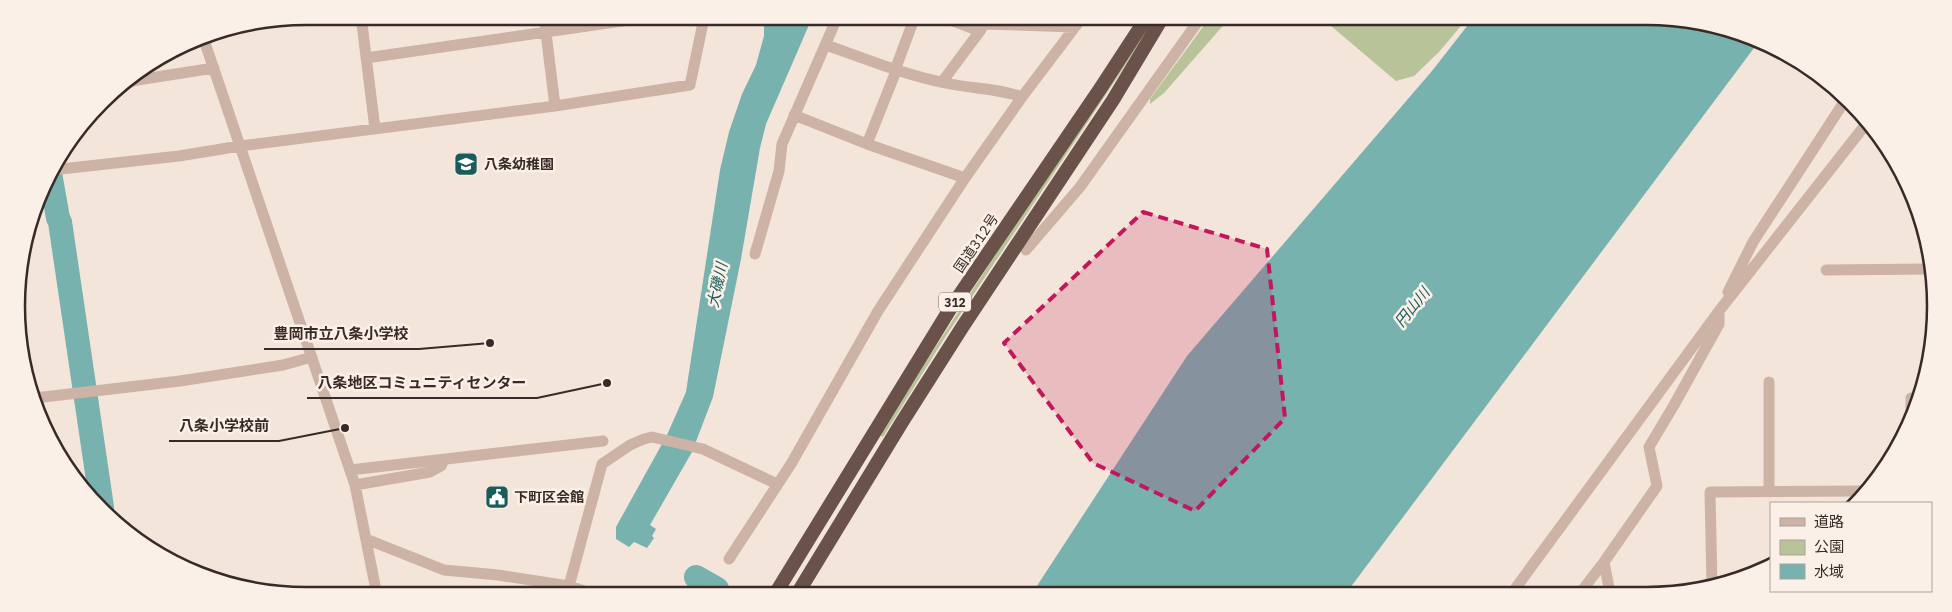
<svg xmlns="http://www.w3.org/2000/svg" width="1952" height="612" viewBox="0 0 1952 612" font-family="'IBM Plex Sans','Noto Sans JP',sans-serif">
<style>
.green{fill:#b9c399}
.water{fill:#77b2af}
.lines{fill:none;stroke-linecap:round;stroke-linejoin:round}
.river{stroke:#77b2af;stroke-width:24}
.minor{stroke:#ccb3a5;stroke-width:11}
.trunk{stroke:#6a524a;stroke-width:14}
.marked{fill:#c2185b;fill-opacity:0.2;stroke:#c2185b;stroke-width:4;stroke-dasharray:10 6;stroke-linejoin:round}
.labels{text-anchor:middle;dominant-baseline:central;stroke-width:5;stroke-linejoin:round;paint-order:stroke}
.shield{fill:#fbf0e7;stroke:#726661;stroke-width:1}
.shield-label{font-size:12px;font-weight:bold;fill:#382b27}
.poi-label{font-size:14px;font-weight:bold;fill:#382b27;stroke:#fbf0e7;text-anchor:start}
.street-label{font-size:14px;fill:#382b27;stroke:#fbf0e7}
.water-label{font-size:15px;font-style:italic;fill:#195c5a;stroke:#fbf0e7}
.rim{fill:none;stroke:#382b27;stroke-width:2.5}
.leader{fill:none;stroke:#382b27;stroke-width:2}
.callout-dot{fill:#382b27;stroke:#fbf0e7;stroke-width:2}
.callout-label{font-size:15px;text-anchor:middle;font-weight:bold;fill:#382b27;stroke:#fbf0e7;stroke-width:5;stroke-linejoin:round;paint-order:stroke}
</style>
<rect width="100%" height="100%" fill="#f3e5da"/>
<!-- green -->
<path class="green" d="M1149,20H1154L1146,34L944,339L883,437L880,435C967,294 1060,159 1149,20Z
M1208,20H1228L1164,93L1150,104V99Z
M1324,20L1465,21L1439,52L1414,76L1396,81Z"/>
<!-- water -->
<path class="water" d="M764,18H812L766,124L760,148L741,259L713,397L692,452L650,525L656,529L652,536L654,538L647,548L634,542L629,547L616,539V527L667,435L686,392L720,170L729,132L742,94L756,65L764,36Z
M1471,21L1703,22L1757,44L1347,592H1033L1187,356L1432,71Z"/>
<g class="lines">
<!-- river -->
<path class="river" d="M50,173L58,218L60,222L102,507
M696,577L717,589"/>
<!-- minor -->
<path class="minor" d="M361,16L375,129
M544,17L555,106L690,85L704,18
M948,19L980,31
M985,24L1075,27
M203,37L355,485L376,590
M826,45C866,59 905,75 946,83C972,89 998,88 1022,97L1081,19
M366,58L643,18
M895,70L914,19
M131,81L214,68
M942,82L980,31L987,19
M794,115L867,144L965,178
M867,144L896,71
M52,170L179,156L240,146L555,106
M1026,250L1080,187L1199,20
M755,254L779,171L782,144L837,18
M1826,270L1930,269
M1728,292L1753,242L1844,102
M35,398L180,381L283,365L312,357
M1911,398V414
M350,470L603,441
M355,485L430,472L441,466L444,460
M1769,492V382
M366,539L444,570L498,575L569,586L584,591
M729,559L791,464L878,311L965,178L1022,97
M1604,562L1610,593
M1712,585L1710,492L1864,491
M569,586L602,464L630,445L644,439L652,437L703,449L777,484
M1512,593L1719,311L1866,124
M1580,593L1604,562L1657,486L1649,447L1674,405L1719,324V311"/>
<!-- trunk -->
<path class="trunk" d="M777,591L950,309L1100,89L1145,20
M799,591L902,422L963,326L1113,100L1161,20"/>
</g>
<!-- marked area -->
<path class="marked" d="M1143,212L1267,249L1285,418L1195,511L1093,463L1004,343Z"/>
<!-- icons -->
<defs>
<g id="school-square" transform="scale(1.25)"><rect x="-9" y="-9" width="18" height="18" rx="4" fill="#195c5a" stroke="#fbf0e7"/><path d="M0-5L7-2L0 1L-7-2ZM-4 1L0 2.5L4 1V4Q0 6-4 4Z" fill="#fff"/></g>
<g id="civic-square" transform="scale(1.25)"><rect x="-9" y="-9" width="18" height="18" rx="4" fill="#195c5a" stroke="#fbf0e7"/><path d="M-.6-6.5H3V-4.5H.6V-3L4-1V1h2V6H-6V1h2V-1L-.6-3ZM-1.2 2.5V6h2.4V2.5Z" fill="#fff"/></g>
</defs>
<g fill-rule="evenodd">
<use href="#school-square" x="466" y="164"/>
<use href="#civic-square" x="497" y="497"/>
</g>
<g class="labels">
<!-- shield labels -->
<rect class="shield" x="939" y="292.5" width="32" height="19" rx="4"/>
<g class="shield-label">
<text x="955" y="302">312</text>
</g>
<!-- poi labels -->
<g class="poi-label">
<text x="484" y="164">八条幼稚園</text>
<text x="514" y="497">下町区会館</text>
</g>
<!-- street labels -->
<g class="street-label">
<text transform="translate(976 243) rotate(-56)">国道312号</text>
</g>
<!-- water labels -->
<g class="water-label">
<text transform="translate(717 285) rotate(-78)">大磯川</text>
<text transform="translate(1412 307) rotate(-51)">円山川</text>
</g>
</g>
<!-- crop -->
<path d="M0 0H1952V612H0ZM306 25H1646A281 281 0 0 1 1927 306V306A281 281 0 0 1 1646 587H306A281 281 0 0 1 25 306V306A281 281 0 0 1 306 25Z" fill="#fbf0e7" fill-rule="evenodd"/>
<path class="rim" d="M306 25H1646A281 281 0 0 1 1927 306V306A281 281 0 0 1 1646 587H306A281 281 0 0 1 25 306V306A281 281 0 0 1 306 25Z"/>
<!-- callouts -->
<path class="leader" d="M490 343L419 349H264M607 383L537 398H307M345 428L279 441H169"/>
<g class="callout-dot">
<circle cx="490" cy="343" r="5"/>
<circle cx="607" cy="383" r="5"/>
<circle cx="345" cy="428" r="5"/>
</g>
<g class="callout-label">
<text x="341" y="339">豊岡市立八条小学校</text>
<text x="422" y="388">八条地区コミュニティセンター</text>
<text x="224" y="431">八条小学校前</text>
</g>
<!-- legend -->
<rect x="1770" y="502" width="162" height="90" fill="#fbf0e7" stroke="#ada19a"/>
<rect x="1780" y="518" width="25" height="8" fill="#ccb3a5" stroke="#ada19a"/>
<text x="1814" y="527" font-size="15" fill="#382b27">道路</text>
<rect x="1780" y="540" width="25" height="15" fill="#b9c399" stroke="#ada19a"/>
<text x="1814" y="552" font-size="15" fill="#382b27">公園</text>
<rect x="1780" y="564" width="25" height="15" fill="#77b2af" stroke="#ada19a"/>
<text x="1814" y="577" font-size="15" fill="#382b27">水域</text>
</svg>
